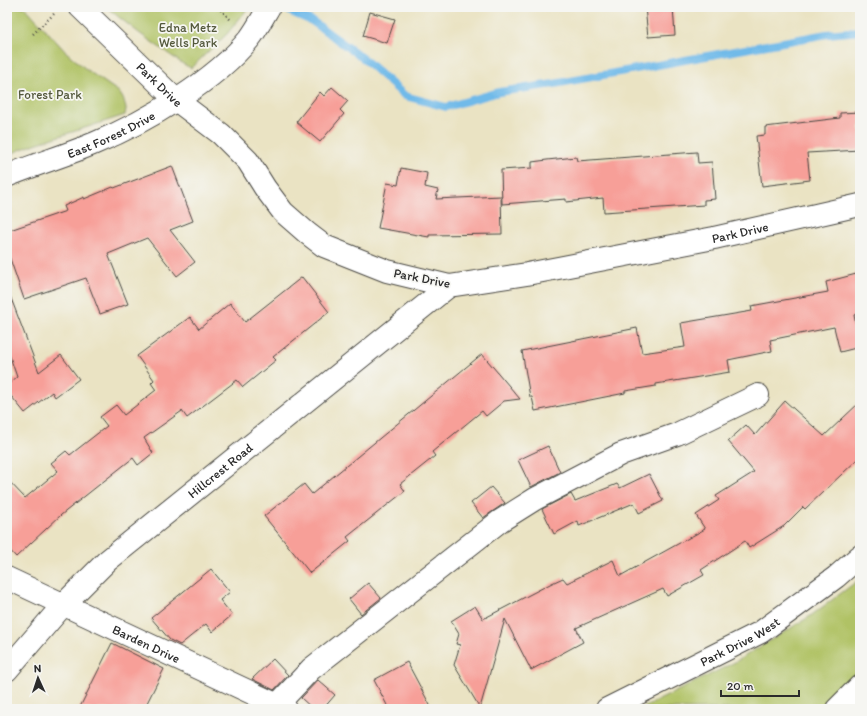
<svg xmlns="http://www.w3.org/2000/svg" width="867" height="716" viewBox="0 0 867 716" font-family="Itim,sans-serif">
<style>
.green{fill:#b0c265;stroke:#6e7648}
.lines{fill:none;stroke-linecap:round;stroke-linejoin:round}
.stream{stroke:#70bae9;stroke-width:8}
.building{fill:#f79f98}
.minor-casing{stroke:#484742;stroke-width:24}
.path{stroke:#484742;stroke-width:2.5;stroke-dasharray:1 3;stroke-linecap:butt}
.minor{stroke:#fff;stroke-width:22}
.labels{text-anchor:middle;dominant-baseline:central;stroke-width:3.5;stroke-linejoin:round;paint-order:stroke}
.park-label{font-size:13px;fill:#53583c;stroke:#f6f6f2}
.street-label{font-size:13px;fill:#2b2b2b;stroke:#f6f6f2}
</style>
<rect width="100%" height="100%" fill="#f6f6f2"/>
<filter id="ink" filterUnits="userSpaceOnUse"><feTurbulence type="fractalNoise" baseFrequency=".025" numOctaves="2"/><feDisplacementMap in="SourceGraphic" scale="8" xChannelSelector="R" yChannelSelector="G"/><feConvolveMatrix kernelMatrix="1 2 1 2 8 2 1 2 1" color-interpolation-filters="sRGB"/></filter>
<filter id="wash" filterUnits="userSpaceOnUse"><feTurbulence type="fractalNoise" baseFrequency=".012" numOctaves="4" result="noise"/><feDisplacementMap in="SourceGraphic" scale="16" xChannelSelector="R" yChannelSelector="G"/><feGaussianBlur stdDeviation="0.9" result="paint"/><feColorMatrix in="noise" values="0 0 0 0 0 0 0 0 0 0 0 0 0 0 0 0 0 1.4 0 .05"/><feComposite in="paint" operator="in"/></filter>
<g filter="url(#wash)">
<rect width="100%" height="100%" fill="#eae3c3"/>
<!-- green -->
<path class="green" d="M7,7H25L65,51L87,70L119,92L124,100L126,109L125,115L35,144L7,155Z
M106,7H249L227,34L191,68L183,64L139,33Z
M860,579V671L820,709H641L735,662L809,617Z"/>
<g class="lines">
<!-- stream -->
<path class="stream" d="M291,12L312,21L364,59L405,96L446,107L499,92L554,84L827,34L860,31"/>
</g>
<g id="blocks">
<!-- building -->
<path class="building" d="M645,7H673L675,35L648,37Z
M370,12L395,19L387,43L363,36Z
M332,87L348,101L340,110L344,114L320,142L296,122L320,92L324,96Z
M860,112V150L807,153L810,180L762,186L756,136L765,135V127L840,118V113Z
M697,152L698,163L712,162L715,199L704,200V205L604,212L603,198L566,202V199L502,204L501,170L532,168V162L547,160L576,157L577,161Z
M172,166L193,221L170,230L195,262L177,276L147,238L108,254L128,304L100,314L86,278L24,299L7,250V231L66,211L64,206L84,197V199L113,187L114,188Z
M401,168L427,173L425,187L438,190L436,199L501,196L502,234L429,235V237L378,228L387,183L398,185Z
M860,273V313L854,315L860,347L840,352L834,327L770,340L772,351L728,360L730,372L656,384V386L625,391V393L535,411L532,397H530L522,351L637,328L642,353L685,347L681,323L752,311L751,306L828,292L826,282Z
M302,277L329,312L273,357L276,360L243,387L237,380L187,418L182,411L144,438L153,453L138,465L133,458L61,515L16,557L7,547V479L25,498L58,471L51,463L66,451L70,455L107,426L100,417L116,405L124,415L156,390L151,383L154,380L137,356L190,317L199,329L230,303L245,322Z
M7,293H9L39,372L61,355L79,379L55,397L52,392L25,413L7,391V385L17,377L7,348Z
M482,354L520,399L504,401L486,416L482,411L432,452L435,456L400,484L405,491L347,537L350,541L310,573L264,516L304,484L312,494Z
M785,401L824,436L860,402V457L805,509L803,507L784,526L749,548L745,541L701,570L704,575L667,596L663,589L576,628L583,642L531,670L505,619L480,708L454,665L460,645L456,644L459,634L451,621L475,606L483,619L552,583L563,578L567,583L613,560L620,576L705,529L696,515L719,500L716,496L754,472L728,441L746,425L755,435Z
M548,446L560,472L531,487L518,460Z
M649,474L663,501L639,513L634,503L579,526L578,521L554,534L542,509L571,494L575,501L617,484L620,488Z
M491,487L505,503L483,518L471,503Z
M211,569L230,592L220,600L232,615L212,632L206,624L180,645L170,640L151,618Z
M368,583L381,598L361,614L349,599Z
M112,643L164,669L144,709H79Z
M273,659L288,675L274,690L252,679Z
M407,662L432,709H389L374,680Z
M318,680L335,695L323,709H313L301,698Z"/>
</g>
</g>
<g filter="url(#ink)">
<use href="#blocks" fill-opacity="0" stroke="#484742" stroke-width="1"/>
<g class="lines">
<!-- minor casing -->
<g class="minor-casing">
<g id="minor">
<path id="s1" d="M80,7L176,100L221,134L248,161L265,188L283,212L307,233L324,246L387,271L449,286L527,274L714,238L860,205"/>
<path id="s2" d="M7,176C36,164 67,155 95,143C146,122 215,81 250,38C257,29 263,17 269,7"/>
<path id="s3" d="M7,578L286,709"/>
<path id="s4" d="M7,670L63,605L107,561L449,286"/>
<path d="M277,705L311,669L500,521L535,499L621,454L677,434L758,395"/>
<path id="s5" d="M607,709L761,632L836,577L860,556"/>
<path d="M837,709L860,686"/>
</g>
</g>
<!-- path -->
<path class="path" d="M218,7L232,21
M33,34L56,12"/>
<!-- minor -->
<use href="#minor" class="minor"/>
</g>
</g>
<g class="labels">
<!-- park labels -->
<g class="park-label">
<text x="188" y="27">Edna Metz<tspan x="188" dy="15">Wells Park</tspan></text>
<text x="50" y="94">Forest Park</text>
</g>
<!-- street labels -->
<g class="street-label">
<text stroke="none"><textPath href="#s1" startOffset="111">Park Drive</textPath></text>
<text stroke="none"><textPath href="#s2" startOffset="112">East Forest Drive</textPath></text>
<text stroke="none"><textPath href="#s1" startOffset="771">Park Drive</textPath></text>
<text transform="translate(422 278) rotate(11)">Park Drive</text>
<text stroke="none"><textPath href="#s4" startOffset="293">Hillcrest Road</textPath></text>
<text stroke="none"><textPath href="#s5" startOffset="149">Park Drive West</textPath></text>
<text stroke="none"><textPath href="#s3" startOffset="154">Barden Drive</textPath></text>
</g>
</g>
<!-- margin -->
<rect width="867" height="716" fill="none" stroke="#f6f6f2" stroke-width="24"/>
<!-- north arrow -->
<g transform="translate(38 678) rotate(357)" stroke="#f6f6f2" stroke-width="3" paint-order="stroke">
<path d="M0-3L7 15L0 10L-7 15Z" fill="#2b2b2b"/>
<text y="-6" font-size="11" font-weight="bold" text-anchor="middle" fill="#2b2b2b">N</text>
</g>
<!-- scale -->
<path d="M721 690v6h78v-6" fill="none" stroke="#2b2b2b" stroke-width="2"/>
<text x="727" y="690" font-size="12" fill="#2b2b2b" stroke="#f6f6f2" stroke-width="3" paint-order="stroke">20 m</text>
</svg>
